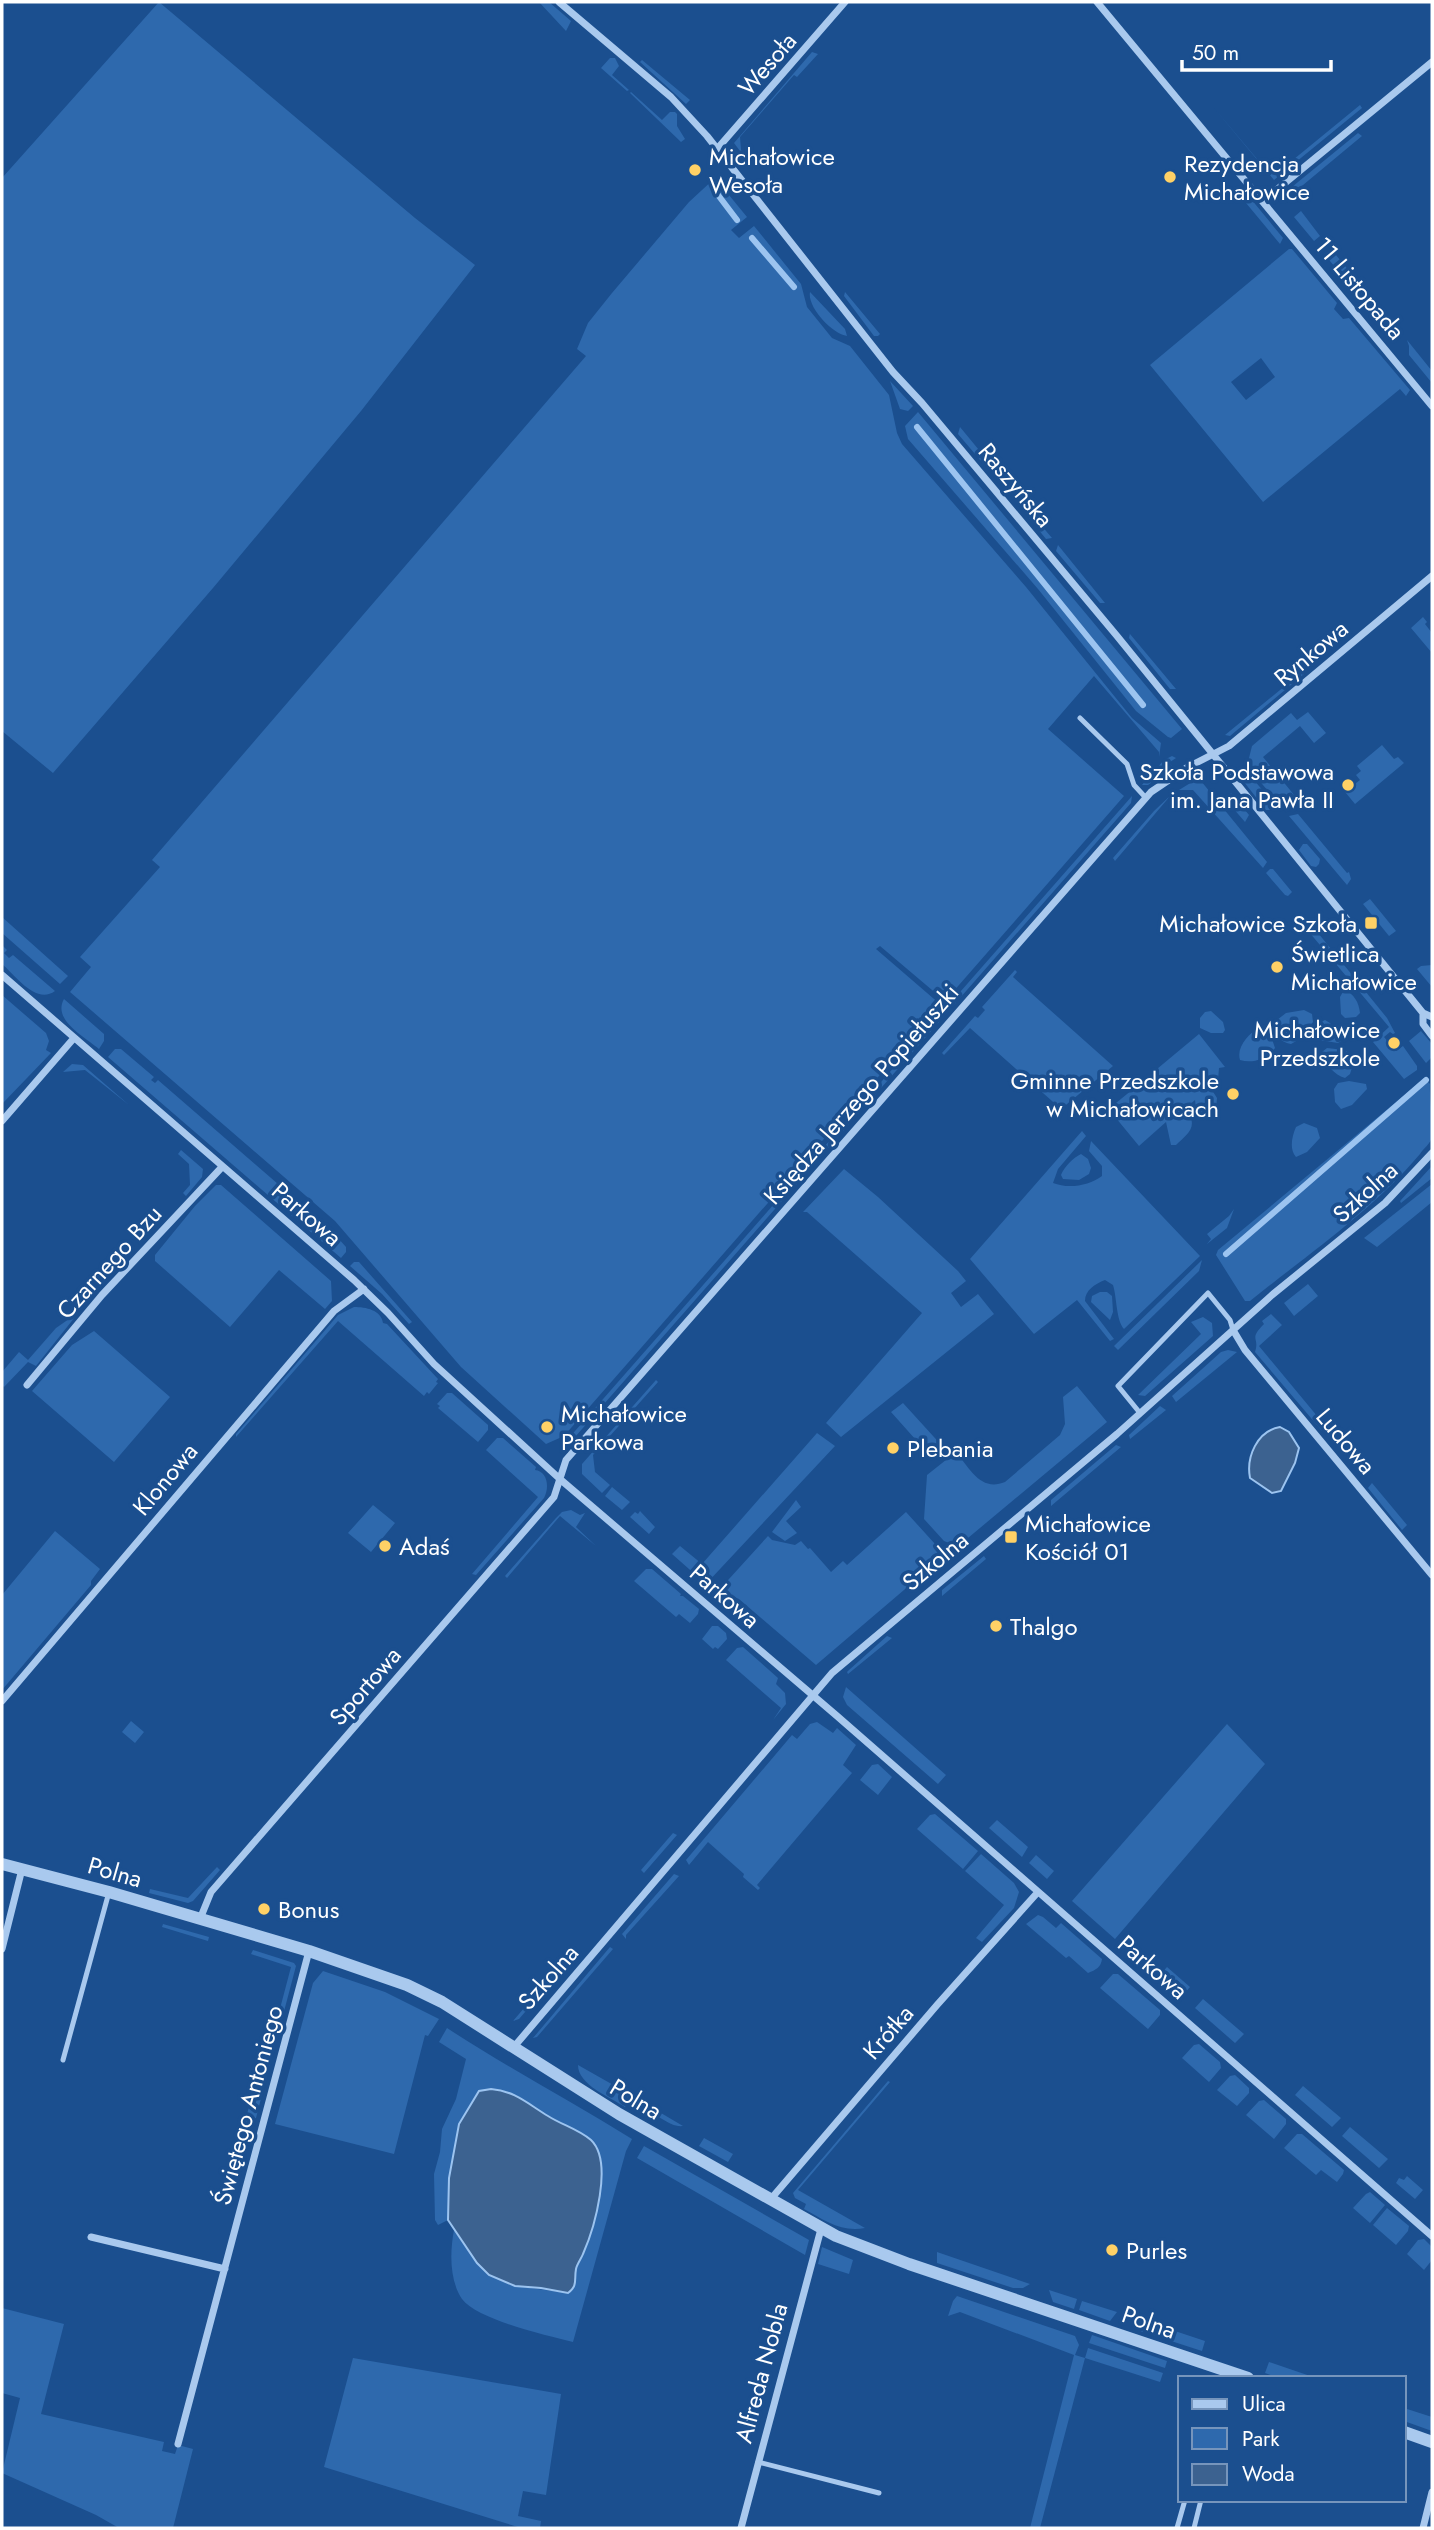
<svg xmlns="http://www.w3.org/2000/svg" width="1434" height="2530" viewBox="0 0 1434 2530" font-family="Jost,sans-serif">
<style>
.green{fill:#2e69ad;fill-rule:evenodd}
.water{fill:#3c6290;stroke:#9cc4f0;stroke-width:2}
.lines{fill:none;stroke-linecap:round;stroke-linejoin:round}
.stream{stroke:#9cc4f0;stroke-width:6}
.service{stroke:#a9c9ee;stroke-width:5}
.minor{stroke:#a9c9ee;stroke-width:7}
.tertiary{stroke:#a9c9ee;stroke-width:12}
.poi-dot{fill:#ffd166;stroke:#1b4f8f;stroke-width:2.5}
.labels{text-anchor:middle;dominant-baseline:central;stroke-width:7;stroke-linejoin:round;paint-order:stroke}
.street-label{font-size:24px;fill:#fff;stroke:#1b4f8f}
.poi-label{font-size:24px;fill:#fff;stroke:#1b4f8f;text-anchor:start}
</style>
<rect width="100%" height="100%" fill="#1b4f8f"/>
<!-- green -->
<path class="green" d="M159,2L415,218L475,265L361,411L213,588L53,773L2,731V178Z
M539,2H549L571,21L566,31Z
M812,52L818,54L797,77L794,75L740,137L741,150L755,171L734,143Z
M610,58H615L619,66L612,75L629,90L627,91L601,68Z
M642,60L690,100L686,104L640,62Z
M631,92L662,120L670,112H675L677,114V126L685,139L681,142L630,93Z
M1360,105L1362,108L1274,180L1214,108L1268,172L1273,168L1277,173Z
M1358,133L1362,136L1291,195L1287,191Z
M715,178L747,217L731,230L739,238L754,226L801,284L807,307L832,338L850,346L889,395L897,433L902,444L1026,587L1132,718L1161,743L1159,757V752L1094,676L1048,729L1124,796L945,1001L880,946L876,949L941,1005L564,1436L546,1444L461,1367L335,1221L70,992L91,967L80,957L160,867L152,860L586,356L577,349L588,323L612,293L689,202Z
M1251,199L1283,238L1280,244L1246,203Z
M1301,211L1320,236L1314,241L1294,217Z
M1289,249H1292L1337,303L1334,309L1343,319L1349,318L1410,390L1406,396L1400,389L1263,502L1150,365ZM1261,358L1275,377L1246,400L1231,382Z
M1331,249L1383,312L1371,299H1362L1324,254Z
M810,292L845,329L847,336C832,334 807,307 810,292Z
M845,292L880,334L878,336H874L844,296Z
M1407,340L1432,371V383L1409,355V346Z
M890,381L913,406L908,411L900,409Z
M918,412L1182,729L1171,738L1168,737L1136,711L1038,589L908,439L905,426Z
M960,427L993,467L987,468L958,434Z
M1018,498L1052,538L1046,539L1017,503Z
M1058,545L1105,603H1100L1056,551Z
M1423,617L1427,622L1425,624L1432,633V653L1411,628Z
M1130,633V634L1176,689H1170L1129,638Z
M1302,672L1304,674L1230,736L1225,735Z
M1308,712L1326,733L1314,743L1300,726L1263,757L1299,801L1297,803L1290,796L1279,804L1247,766L1252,746L1291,713L1297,720Z
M1382,745L1394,759L1398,757L1404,763L1355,804L1341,787L1346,782L1351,787L1360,780L1356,775L1361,771L1357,766Z
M1172,756L1176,758L1170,762L1172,767L1148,785H1142L1164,760Z
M1249,779H1253L1276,806L1271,810H1266L1244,782Z
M1201,781L1267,862L1263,868L1193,790H1179L1192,782Z
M1231,793L1249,815L1245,822L1226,800Z
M1171,795L1115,861L1113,858L1154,811Z
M1132,796L1131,803L568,1445L566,1444L568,1439Z
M1298,814L1347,873L1349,872L1351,879L1347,885L1289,816Z
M1303,844H1307L1320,859L1319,864L1316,867L1311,866L1299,850Z
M1270,869H1273L1292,892L1288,896L1285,895L1266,873Z
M1370,899L1396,931L1389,936L1363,904Z
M2,917L68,976L60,984L2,933Z
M1314,928L1387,1018L1395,1033L1393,1034L1390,1032L1384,1037L1396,1051L1403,1046L1417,1066V1070L1404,1079L1373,1042L1389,1027L1309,932Z
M2,945L7,950L4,953L9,958L13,955L55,991C36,1005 16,976 2,964Z
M1432,965V987L1417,969L1421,966Z
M1015,970L1017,972L1013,977L1113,1066L1061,1109L970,1028L944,1055L942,1053L975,1016L978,1018L985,1010L982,1007Z
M1344,990C1354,993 1359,1003 1360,1013L1356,1017L1345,1018L1341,1014L1340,997Z
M2,995L46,1033L49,1041L46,1050L51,1053L2,1104Z
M64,999L104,1034V1041L99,1049C85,1037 52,1020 64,999Z
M1304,1010L1312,1014L1313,1022L1298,1040L1291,1044C1279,1042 1272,1032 1277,1020L1286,1013Z
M1211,1011L1223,1022L1225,1030L1223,1033H1211L1200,1028V1018L1205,1012Z
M1325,1020L1330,1023L1341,1041L1338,1043L1319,1040L1314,1037L1317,1024Z
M1259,1027L1269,1030L1275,1048C1267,1059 1253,1064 1240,1060C1236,1047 1249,1034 1259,1027Z
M1421,1031L1432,1044V1057L1426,1063L1409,1041Z
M1199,1034L1225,1067L1219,1068L1218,1080L1210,1087L1217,1098L1216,1109L1208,1113H1201L1196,1108L1195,1100L1182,1111L1191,1118C1195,1130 1185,1136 1176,1145H1171L1166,1122L1139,1146L1111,1112L1118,1109L1116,1103L1143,1081L1151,1084L1157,1082V1069Z
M1327,1048L1344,1050L1353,1055L1354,1061L1350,1074L1345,1078C1334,1075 1324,1063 1322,1052Z
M115,1049H121L154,1077L151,1080L155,1083L158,1080L330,1229L346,1247V1252L341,1258L108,1057Z
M72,1064L83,1065L129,1105L85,1070L63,1072Z
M1425,1078L1430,1084C1429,1101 1434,1120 1432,1137C1431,1143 1423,1149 1420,1154C1372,1211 1307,1255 1250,1301H1245L1216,1255L1218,1250Z
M1349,1081L1366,1084L1367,1089L1352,1105L1341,1109L1335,1102L1334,1089L1338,1083Z
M1304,1123L1317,1128L1320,1138L1307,1152L1296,1157C1289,1149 1292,1136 1296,1127Z
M1082,1131L1086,1136L1058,1169L1053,1183C1068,1189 1089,1186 1102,1176V1166L1089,1151L1091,1141L1200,1256L1124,1329C1116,1320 1117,1298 1113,1285L1105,1280C1095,1284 1085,1290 1085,1301L1114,1339L1110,1341L1077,1300L1034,1334L970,1259Z
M181,1150L203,1169L202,1177L186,1196L183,1193L190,1185L189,1164L178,1154Z
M1081,1154L1088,1159L1091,1168L1089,1174L1079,1180L1063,1179L1061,1175C1064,1167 1073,1158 1081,1154Z
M1432,1166V1178L1401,1203L1400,1201Z
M844,1169L878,1197L958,1271L966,1281L951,1293L961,1307L978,1294L994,1314L841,1437L826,1423L922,1313L807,1212H803Z
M1432,1184V1202L1377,1247L1364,1238Z
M216,1185H221L331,1281L332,1301L325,1309L279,1270L230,1327L155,1261V1255L195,1206Z
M1234,1209L1227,1228L1207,1244L1211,1239L1207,1234L1229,1216Z
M1202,1260L1199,1271L1118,1350L1114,1346Z
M354,1262H359L412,1322L409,1324L382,1294L350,1266Z
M1308,1284L1318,1296L1294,1316L1284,1303Z
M1100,1292H1107L1112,1296L1113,1312L1110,1320L1091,1302L1092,1296Z
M354,1307C366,1307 381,1310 383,1323L387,1324L438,1379L436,1382L438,1383L429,1394L427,1392L424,1396L338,1321L236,1437V1434L338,1315Z
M79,1312L36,1366L28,1362L4,1387L2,1385V1372L19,1352L28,1360L56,1328Z
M1271,1314L1282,1325L1259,1346L1327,1428L1322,1431L1255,1352C1260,1337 1248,1340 1264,1324L1262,1321Z
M1203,1317L1212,1323L1213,1336L1145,1396L1138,1395L1201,1334L1191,1322Z
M94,1331L170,1397L114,1462L32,1391L72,1345Z
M1228,1350L1237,1352L1176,1402L1172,1396L1221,1352Z
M656,1380L658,1382L593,1455L595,1472L610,1485L602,1493L582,1474V1464Z
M1077,1386L1107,1422L962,1543L956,1546L944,1541L924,1519L927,1475L956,1452C970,1469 981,1492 1005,1482L1060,1435L1065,1424L1063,1397Z
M447,1393H452L488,1425V1430L478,1442L438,1408L440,1406L437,1404Z
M903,1403L944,1448L932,1458L891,1412Z
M1160,1406L1166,1410L1130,1439L1129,1435Z
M817,1433L835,1446L706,1584L672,1554L680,1546L702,1564Z
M497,1438H503L536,1467L535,1470C547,1471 550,1487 544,1498L476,1575L472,1574L538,1497L486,1450Z
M1116,1445L1121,1447L1051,1506V1500Z
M1372,1483L1407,1525L1402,1530L1368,1488Z
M612,1487L630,1502L622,1510L605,1496Z
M796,1500L801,1507L786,1521L797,1533L785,1541L772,1532Z
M373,1505L395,1523L371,1552L348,1533Z
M571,1510L580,1515L585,1513L576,1527L596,1546L560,1516L507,1578L505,1576L556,1518L562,1512Z
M640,1511L655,1527L649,1534L630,1517L635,1512L638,1514Z
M906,1512L945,1555L816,1665L739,1599L719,1590L768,1536L772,1540L795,1545L801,1541L808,1549L810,1548L831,1572L843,1561L847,1565Z
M55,1531L100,1569L91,1581V1585L2,1690V1595Z
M984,1556L986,1559L942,1596V1590Z
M646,1569H652L681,1594L680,1596H683L699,1609L698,1614L690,1623L679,1614L676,1617L634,1581Z
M712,1626H718L726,1633L727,1639L718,1649L715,1647L713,1649L702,1639Z
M887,1636L892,1638L848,1674L847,1672L849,1670Z
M743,1647L778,1678L776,1684L785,1693L786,1704L773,1720L781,1708L726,1660L737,1648Z
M846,1687L946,1775L938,1784L847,1705L843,1697Z
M131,1721L144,1732L135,1743L122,1732Z
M817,1722L833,1733L837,1728L856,1745L843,1765L852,1773L757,1885L760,1888L758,1890L743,1877L744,1874L708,1842L689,1865L686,1860L792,1735L797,1739L810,1724Z
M1227,1724L1265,1764L1115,1939L1072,1901Z
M878,1764L892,1777L878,1795L860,1780L872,1765Z
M935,1814L978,1851L963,1869L917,1829L930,1815Z
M997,1820L1028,1847L1022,1857L989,1828Z
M673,1833L677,1835L644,1873L641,1870Z
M981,1854L1014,1883L1019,1892L1014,1908L982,1942L976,1938L1004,1905L965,1871Z
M1036,1855L1054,1871L1047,1879L1029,1863Z
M217,1867L220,1870L193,1901L188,1903L149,1893L150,1889L188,1898Z
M674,1874L679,1876L626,1935V1939L622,1934Z
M1038,1915L1043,1917L1056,1928L1061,1923L1102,1959C1101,1967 1096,1970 1088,1973L1069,1956L1066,1958L1026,1924Z
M163,1924L209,1937L208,1941L162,1927Z
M573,1947L576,1953L519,2019L513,2021L573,1951Z
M610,1947L613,1949L537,2037L533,2038Z
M253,1950L294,1963L296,1966L258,2110L256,2118L249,2121L243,2140L240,2139L249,2107H254L291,1967L251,1954Z
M1167,1967L1190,1987L1182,1996L1159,1976Z
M323,1971L385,1992L439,2019L428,2036L425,2035L394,2154L275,2124L313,1983Z
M1113,1974H1118L1160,2010V2015L1148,2029L1100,1988Z
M1203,1999L1244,2034L1235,2043L1195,2008Z
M447,2028C508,2068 571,2101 632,2139L626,2151L573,2342C546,2335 478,2320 462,2299C449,2280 450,2251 454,2230L477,2263L515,2286L568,2293L576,2283V2268L588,2241L602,2182L576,2130C564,2125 552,2119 541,2112C520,2098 506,2085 479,2091L459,2124L449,2178L448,2220L438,2225L435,2220L434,2174L440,2152L442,2129L456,2099L466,2059L439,2042Z
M1199,2044L1220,2062L1221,2068L1209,2082L1182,2058L1194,2045Z
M578,2065L631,2095L625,2107C610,2097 578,2085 578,2065Z
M1235,2075L1249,2088V2093L1237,2106L1217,2090L1230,2076Z
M888,2081L890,2082L798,2190L865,2228C842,2233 824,2220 804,2209L806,2204L795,2198L793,2193Z
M1303,2086L1341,2118L1332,2127L1295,2095Z
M1264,2100L1286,2119V2124L1274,2139L1246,2115L1259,2101Z
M644,2103L683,2126C667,2128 656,2108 638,2113Z
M1350,2127L1388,2159L1379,2168L1342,2136Z
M1297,2134H1302L1344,2170L1343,2174L1337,2182L1321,2170L1316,2175L1284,2148Z
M704,2138L733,2154L728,2162L699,2146Z
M644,2146L809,2240L805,2255L637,2158Z
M1407,2176L1423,2190L1415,2199L1396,2183L1399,2178L1404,2180Z
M1370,2192L1385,2205L1370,2223L1353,2208L1366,2194Z
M1387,2208L1409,2226L1408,2231L1396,2245L1373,2225Z
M1424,2239L1432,2247V2260L1424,2270L1407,2254L1418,2240Z
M822,2247L853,2260L849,2274L818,2264Z
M937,2252L1030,2284L1023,2288H1013L937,2263Z
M1049,2290L1077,2299L1074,2309L1053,2302Z
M957,2296L1075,2336L1079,2345L1075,2355L1085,2358L1088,2348L1163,2373L1160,2382L1085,2358L1040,2528H1030L1074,2355L960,2312L948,2316L953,2301Z
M1082,2301L1117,2312L1110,2321L1079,2310Z
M2,2308L64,2324L41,2414L164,2442L162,2451L175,2454L178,2445L193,2449L173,2528H119L96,2515L2,2473L20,2398L2,2393Z
M1136,2318L1205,2341L1202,2351L1140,2331Z
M1092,2335L1167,2361L1165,2368L1089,2343Z
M353,2358L561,2394L546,2495L523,2491L518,2516L541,2521L540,2528H521L324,2467Z
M1269,2362L1316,2378H1279L1265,2373Z
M1404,2408L1432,2417V2431L1404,2421Z"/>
<!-- water -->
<path class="water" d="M1280,1427L1289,1432L1299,1448L1295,1463L1281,1491L1272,1493L1250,1478C1246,1457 1257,1431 1280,1427Z
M491,2089C515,2091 528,2104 548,2116C562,2125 578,2129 591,2140C614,2162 594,2229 583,2254C581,2259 577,2264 576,2269C574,2280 578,2286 568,2293L541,2288L515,2286L489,2275L477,2263L448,2220L449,2178L459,2124L479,2091Z"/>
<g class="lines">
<!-- stream -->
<path class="stream" d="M715,191L737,220
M752,238L794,287
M917,427L1143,705
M1226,1254L1426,1080"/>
<!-- service -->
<path class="service" d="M1080,718L1127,764L1134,785L1146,798
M1140,1413L1118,1386L1208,1293L1230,1320L1233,1330
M63,2060L109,1892
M758,2462L879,2493
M1177,2528L1185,2500
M1194,2528L1201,2500"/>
<!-- minor -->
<path class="minor" d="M559,2L671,97L707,136L893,372L922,403L1117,636L1423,1013L1432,1017
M1097,2L1432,406
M717,149L845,2
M1263,201L1432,62
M2,975L354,1280L388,1313L434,1364L561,1480L837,1716L1432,2236
M1423,1013V1024L1432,1036
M2,1121L74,1038
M1233,1330L1245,1350L1432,1575
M27,1385L102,1295L222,1167
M2,1701L334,1311L364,1289
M200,1919L211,1892L554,1497L566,1460L1151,792L1188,767L1229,746L1432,576
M2,1949L22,1869
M513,2048L832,1673L1117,1434L1272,1295L1385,1203L1432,1153
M770,2200L937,2005L1038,1892
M91,2237L225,2269
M178,2444L309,1951
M741,2528L821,2229
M1423,2528L1432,2492"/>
<!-- tertiary -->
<path class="tertiary" d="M2,1864L109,1892L309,1951L407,1985L442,2002L619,2114L836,2236L909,2264L1248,2378
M1404,2432L1432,2442"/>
</g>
<!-- markers -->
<g class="poi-dot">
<circle cx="695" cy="170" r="7"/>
<circle cx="1170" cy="177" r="7"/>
<circle cx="1348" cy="785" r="7"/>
<rect x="1364" y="916" width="14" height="14" rx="3.5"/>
<circle cx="1277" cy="967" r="7"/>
<circle cx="1394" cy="1043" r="7"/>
<circle cx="1233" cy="1094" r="7"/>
<circle cx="547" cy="1427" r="7"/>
<circle cx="893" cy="1448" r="7"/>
<rect x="1004" y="1530" width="14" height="14" rx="3.5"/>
<circle cx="385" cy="1546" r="7"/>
<circle cx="996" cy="1626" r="7"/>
<circle cx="264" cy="1909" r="7"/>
<circle cx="1112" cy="2250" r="7"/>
</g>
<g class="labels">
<!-- street labels -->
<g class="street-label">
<text transform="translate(767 64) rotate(-49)">Wesoła</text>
<text transform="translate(1360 288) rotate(50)">11 Listopada</text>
<text transform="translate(1016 485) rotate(50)">Raszyńska</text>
<text transform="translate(1311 653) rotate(-40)">Rynkowa</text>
<text transform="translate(861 1094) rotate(-49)">Księdza Jerzego Popiełuszki</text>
<text transform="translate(1365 1192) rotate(-42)">Szkolna</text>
<text transform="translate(307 1214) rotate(41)">Parkowa</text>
<text transform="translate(109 1262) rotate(-48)">Czarnego Bzu</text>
<text transform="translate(1346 1441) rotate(50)">Ludowa</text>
<text transform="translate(165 1479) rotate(-50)">Klonowa</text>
<text transform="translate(935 1561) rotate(-40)">Szkolna</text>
<text transform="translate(725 1596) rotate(41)">Parkowa</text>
<text transform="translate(365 1686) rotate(-49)">Sportowa</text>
<text transform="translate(115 1872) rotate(16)">Polna</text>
<text transform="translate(1153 1967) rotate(41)">Parkowa</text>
<text transform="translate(548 1977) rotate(-49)">Szkolna</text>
<text transform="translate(888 2032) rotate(-49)">Krótka</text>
<text transform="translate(636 2099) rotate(31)">Polna</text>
<text transform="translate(248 2105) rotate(-75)">Świętego Antoniego</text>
<text transform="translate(1149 2322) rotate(19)">Polna</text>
<text transform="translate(761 2373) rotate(-75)">Alfreda Nobla</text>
</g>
<!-- poi labels -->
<g class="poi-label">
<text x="709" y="156">Michałowice<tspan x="709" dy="28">Wesoła</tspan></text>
<text x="1184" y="163">Rezydencja<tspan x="1184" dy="28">Michałowice</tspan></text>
<text x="1334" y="771" text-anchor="end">Szkoła Podstawowa<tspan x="1334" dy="28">im. Jana Pawła II</tspan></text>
<text x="1357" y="923" text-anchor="end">Michałowice Szkoła</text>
<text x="1291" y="953">Świetlica<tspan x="1291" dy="28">Michałowice</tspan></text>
<text x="1380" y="1029" text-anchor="end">Michałowice<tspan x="1380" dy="28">Przedszkole</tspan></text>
<text x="1219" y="1080" text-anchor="end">Gminne Przedszkole<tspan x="1219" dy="28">w Michałowicach</tspan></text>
<text x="561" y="1413">Michałowice<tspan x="561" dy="28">Parkowa</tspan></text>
<text x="907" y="1448">Plebania</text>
<text x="1025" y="1523">Michałowice<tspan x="1025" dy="28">Kościół 01</tspan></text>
<text x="399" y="1546">Adaś</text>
<text x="1010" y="1626">Thalgo</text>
<text x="278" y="1909">Bonus</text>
<text x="1126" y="2250">Purles</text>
</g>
</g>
<!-- border -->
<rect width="1434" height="2530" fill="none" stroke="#ffffff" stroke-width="7"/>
<!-- legend -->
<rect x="1178" y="2376" width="228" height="126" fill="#1b4f8f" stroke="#7695bc" stroke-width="2"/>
<rect x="1192" y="2399" width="35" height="10" fill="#a9c9ee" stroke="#7695bc" stroke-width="2"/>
<text x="1242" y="2411" font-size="21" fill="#ffffff">Ulica</text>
<rect x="1192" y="2428" width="35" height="21" fill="#2e69ad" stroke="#7695bc" stroke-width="2"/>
<text x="1242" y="2446" font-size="21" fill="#ffffff">Park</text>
<rect x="1192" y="2464" width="35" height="21" fill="#3c6290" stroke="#7695bc" stroke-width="2"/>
<text x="1242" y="2481" font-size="21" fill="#ffffff">Woda</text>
<!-- scale -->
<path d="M1182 60v10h149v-10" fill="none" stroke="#ffffff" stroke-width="3.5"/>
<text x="1192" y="60" font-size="21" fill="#ffffff" stroke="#1b4f8f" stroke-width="5" paint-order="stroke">50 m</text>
</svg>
